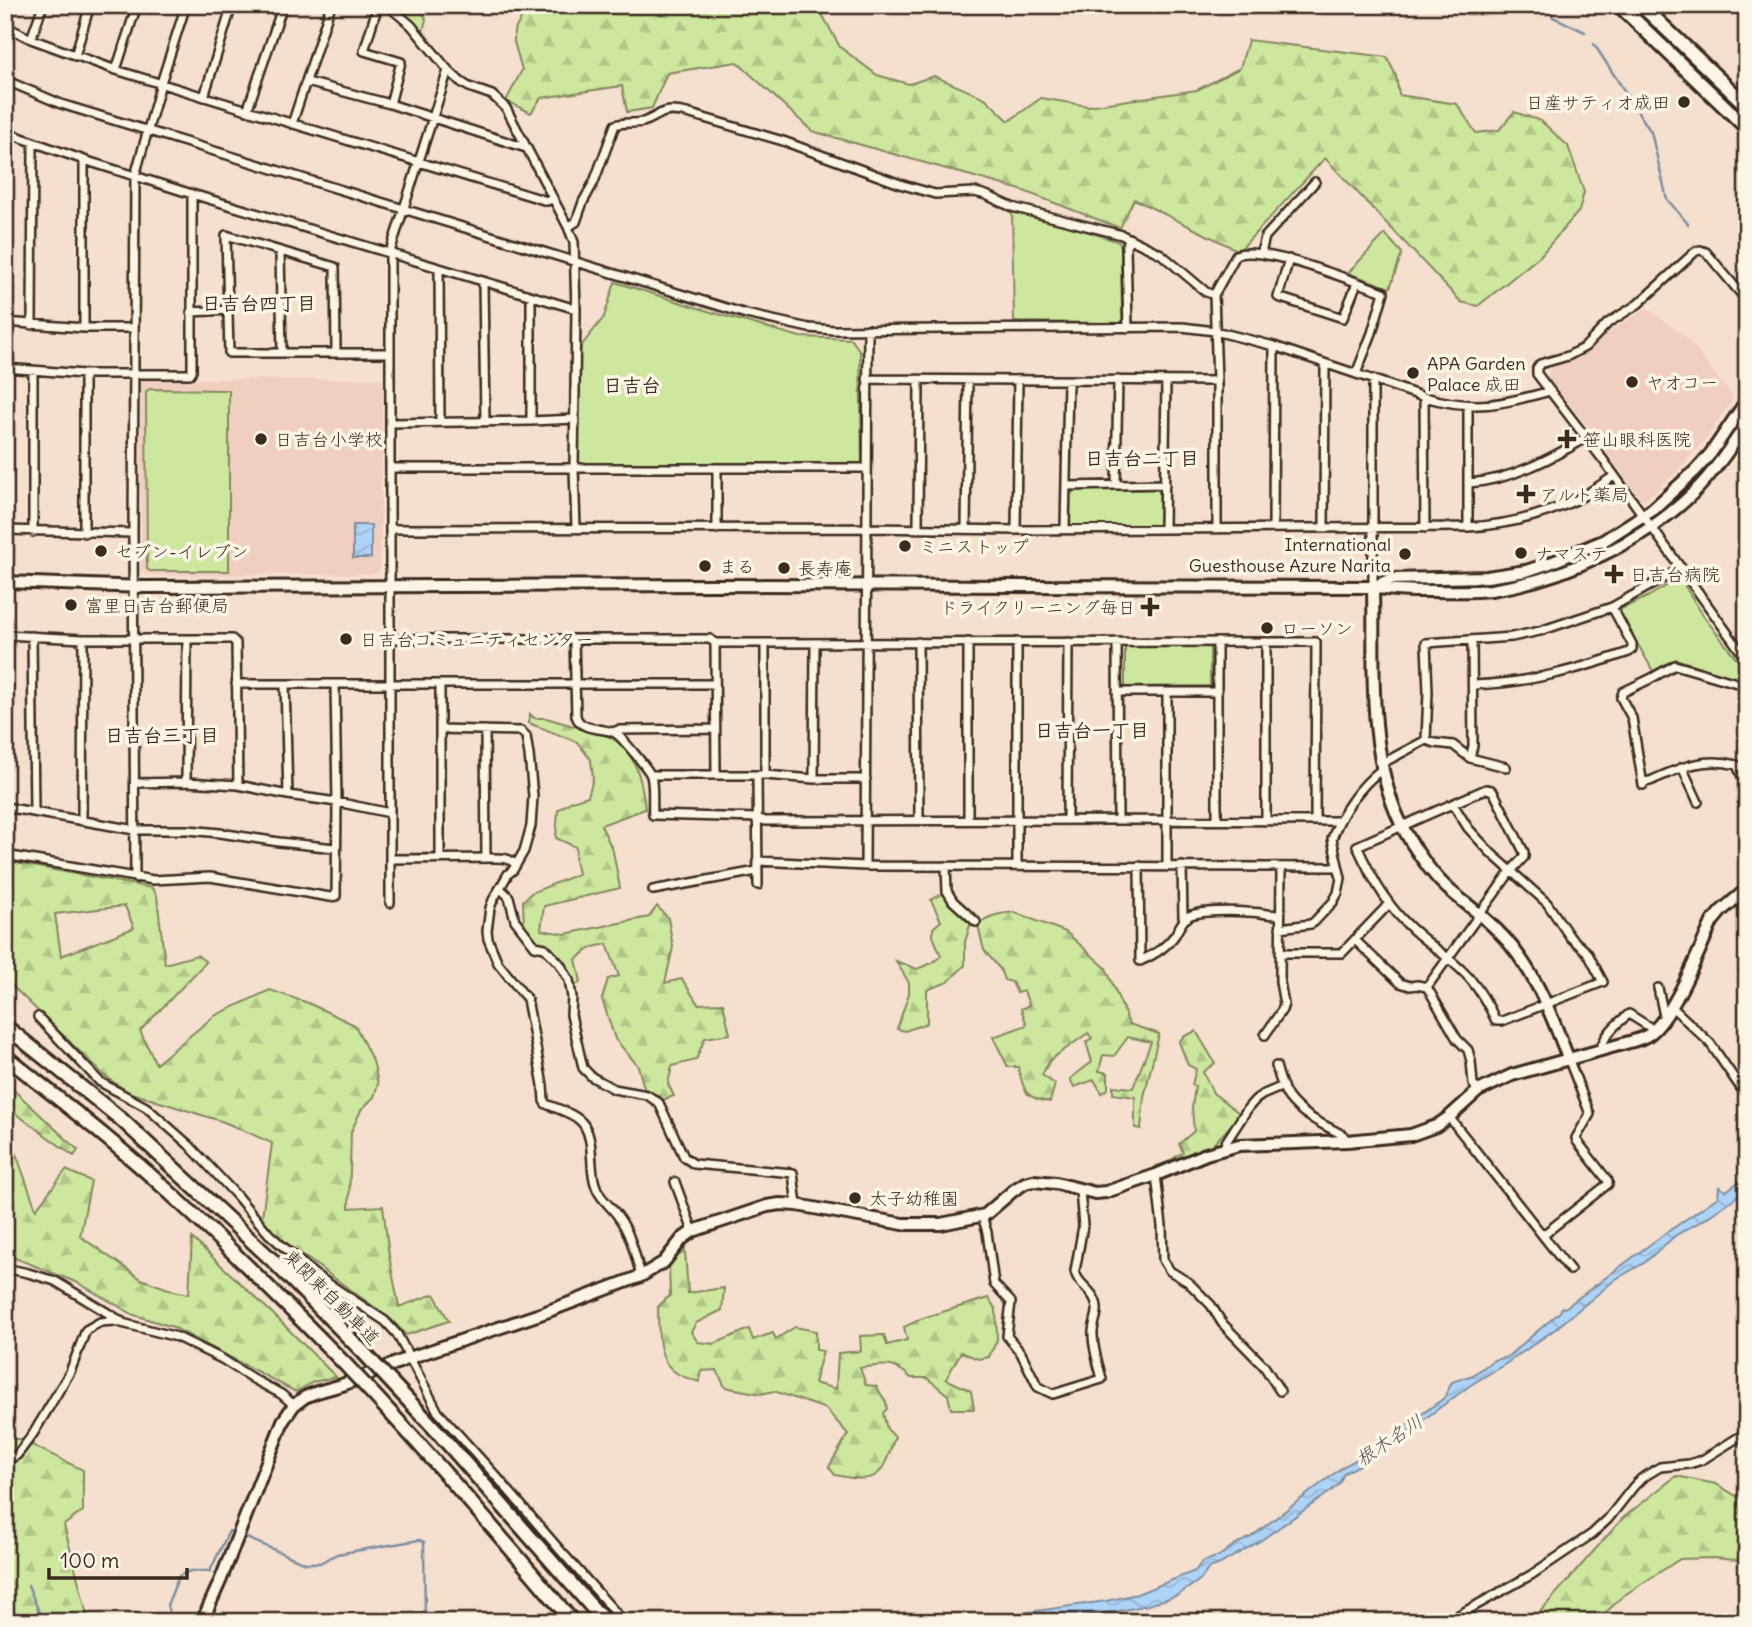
<svg xmlns="http://www.w3.org/2000/svg" width="1752" height="1627" viewBox="0 0 1752 1627" font-family="Delius,'Klee One',sans-serif">
<style>
.built{fill:#f0cfc0}
.forest{fill:url(#forest-firs);stroke:#84885e;stroke-width:2;fill-rule:evenodd}
.green{fill:#cde79e;stroke:#84885e;stroke-width:2}
.water{fill:url(#water-waves);stroke:#7f8fa0;stroke-width:2}
.lines{fill:none;stroke-linecap:round;stroke-linejoin:round}
.stream{stroke:#7f8fa0;stroke-width:2.5}
.street-casing{stroke:#3b2a1e;stroke-width:12}
.secondary-casing{stroke:#3b2a1e;stroke-width:16}
.highway-casing{stroke:#3b2a1e;stroke-width:18}
.street{stroke:#fcf5e5;stroke-width:7}
.secondary{stroke:#fcf5e5;stroke-width:10}
.highway{stroke:#fcf5e5;stroke-width:12}
.highway-bridge-casing{stroke:#3b2a1e;stroke-width:18;stroke-linecap:butt}
.highway-bridge{stroke:#fcf5e5;stroke-width:12}
.poi-dot{fill:#3b2a1e;stroke:#fcf5e5;stroke-width:2.5}
.labels{text-anchor:middle;dominant-baseline:central;stroke-width:7;stroke-linejoin:round;paint-order:stroke}
.poi-label{font-size:18px;fill:#3b2a1e;stroke:#fcf5e5;text-anchor:start}
.street-label{font-size:18px;fill:#3b2a1e;stroke:#fcf5e5}
.neighbourhood-label{font-size:19px;font-weight:bold;fill:#3b2a1e;stroke:#fcf5e5}
.water-label{font-size:19px;font-style:italic;fill:#585454;stroke:#fcf5e5}
</style>
<defs>
<pattern id="forest-firs" width="22" height="20" patternUnits="userSpaceOnUse" patternTransform="scale(1.75)"><rect width="22" height="20" fill="#cde79e"/><path d="M5 1l3.5 6h-7zM16 11l3.5 6h-7z" fill="#b1c688"/></pattern>
<pattern id="water-waves" width="16" height="10" patternUnits="userSpaceOnUse" patternTransform="scale(1.75)"><rect width="16" height="10" fill="#add3f6"/><path d="M0 5q4-4 8 0t8 0" fill="none" stroke="#96b5d2"/></pattern>
</defs>
<rect width="100%" height="100%" fill="#f5dfcf"/>
<filter id="ink" filterUnits="userSpaceOnUse"><feTurbulence type="fractalNoise" baseFrequency=".0143" numOctaves="2"/><feDisplacementMap in="SourceGraphic" scale="14" xChannelSelector="R" yChannelSelector="G"/><feConvolveMatrix kernelMatrix="1 2 1 2 8 2 1 2 1" color-interpolation-filters="sRGB"/></filter>
<g filter="url(#ink)">
<!-- built -->
<path class="built" d="M1647,308L1687,338L1731,395L1732,400L1707,438L1676,472L1646,499L1640,498L1594,435L1548,378L1549,370L1556,365L1575,359L1597,343L1608,332Z
M141,379H383L380,568L376,574L147,575L141,570Z"/>
<!-- forest -->
<path class="forest" d="M410,5H421L420,8L426,19L423,32L405,15Z
M529,5H817L840,47L877,75L909,84L934,76L985,98L1009,121L1041,98L1088,106L1197,90L1240,68L1248,40L1387,57L1396,76L1399,95L1457,104L1476,133L1499,130L1514,112L1541,121L1568,146L1584,192L1579,211L1540,256L1478,306L1461,302L1325,158L1239,251L1134,199L1120,228L1021,190L812,131L737,62L667,73L652,108L627,112L622,86L541,98L531,113L506,101L522,70L514,42V31Z
M530,714L534,718H546L608,736C636,750 642,780 645,809L601,825L613,851L620,888L544,906L541,930L565,934L649,917L657,906L668,918L673,947L665,983L682,979L698,1004L723,1003L730,1034L705,1038L696,1060L672,1066L668,1084L674,1096L662,1100L656,1094L645,1091L638,1066L615,1039L602,999L608,979L619,976L607,944L593,947L576,959L581,982L574,986L562,961L551,948L538,943L524,927L523,901L531,893L578,874L575,860L576,847L556,838L558,810L572,801L588,796L593,779L591,760L577,742L529,723Z
M5,861L152,888L157,896L165,964L197,955L206,962L140,1031L156,1064L214,1016L270,990L308,1003L355,1025L374,1064L378,1084L374,1097L361,1110L351,1132L349,1208L383,1206L389,1256L399,1307L434,1294L449,1321L406,1335L392,1320L261,1225L272,1143L224,1122L128,1092L105,1076L5,979ZM125,906L134,928L61,956L55,914Z
M943,893L947,900L971,922L965,942V965L948,982L927,990V1023L905,1031L897,1029L909,993V983L896,961L917,969L932,963L941,956L933,936V928L941,921L931,900Z
M1013,912L1066,932L1106,968L1129,1024L1159,1034L1144,1097L1141,1129L1135,1128V1097L1113,1094V1086L1133,1088L1151,1042L1128,1037L1114,1056L1103,1055L1099,1071L1108,1073V1089L1102,1093L1094,1080L1074,1087L1070,1079L1092,1062L1086,1042L1092,1038L1088,1033L1050,1060L1042,1075L1055,1084L1050,1102C1023,1098 1024,1090 1018,1067H1008L993,1037L1027,1025L1021,1009L1029,1005L1024,991L1017,993L1012,982L1004,980L1000,969L984,950L978,926C986,915 1000,914 1013,912Z
M1196,1031L1215,1063L1203,1072L1213,1093L1239,1113L1233,1123L1211,1147L1158,1169L1156,1166L1168,1162L1183,1152L1179,1144L1194,1131L1192,1108L1195,1086L1192,1085L1196,1069L1188,1065L1179,1042L1183,1037Z
M5,1082L78,1150L74,1156L12,1111L5,1118Z
M5,1123L36,1209L66,1170L91,1181L80,1236L141,1279L174,1291L189,1294L192,1238L272,1313L336,1377L313,1382L296,1392L173,1327L134,1315L78,1283L5,1254Z
M685,1250L688,1293L724,1288L722,1310L696,1323L691,1332L698,1342L714,1344L749,1329L753,1340L773,1333L776,1339L795,1327L816,1331V1350L823,1351L814,1383L836,1389L838,1353L861,1351L860,1336L884,1335L887,1345L907,1340L904,1327L923,1318L988,1298L996,1309L997,1340L989,1357L978,1359L961,1352L946,1379L971,1391L974,1409H951L948,1395L927,1378H911C894,1361 882,1365 860,1368L866,1385L876,1386L886,1402L887,1409L883,1413L887,1429L895,1437C881,1478 879,1484 835,1475L829,1467L848,1434L826,1409L774,1391L761,1394L725,1387L717,1370L701,1371L699,1382C693,1379 684,1378 678,1374C655,1361 659,1330 658,1307L670,1295L669,1264Z
M5,1439H20L83,1470V1511L64,1525L89,1622H5Z
M1676,1476L1716,1484L1743,1500H1747V1561L1714,1558L1680,1559L1623,1596L1596,1622H1531L1623,1518Z"/>
<!-- green -->
<path class="green" d="M1012,211L1074,227L1119,242L1121,247L1122,320L1120,323L1014,322Z
M1385,234L1402,253L1390,288L1348,273Z
M615,282L711,312L800,337L851,339L860,351L862,462L859,466L578,465V350L604,317Z
M150,389L229,390V571H150L147,569L146,391Z
M1156,489L1161,493V525L1156,530H1075L1070,526V495L1075,490Z
M1680,578L1704,617L1747,672V682L1676,659L1653,671L1620,613L1621,609L1647,597Z
M1210,646V686L1125,687V647Z"/>
<!-- water -->
<path class="water" d="M353,525H371V558H353Z
M1747,1176V1189L1707,1218L1676,1235L1644,1263L1616,1279L1554,1330L1507,1363L1472,1384L1366,1462L1344,1473L1339,1484L1330,1492L1260,1541L1220,1564L1209,1568L1201,1579L1178,1595L1148,1605L1119,1611L1070,1618L1036,1622H958L1106,1601L1137,1594L1195,1571L1202,1562L1219,1556L1234,1545L1251,1537L1344,1466L1365,1455L1444,1398L1452,1382L1473,1375L1494,1360L1507,1357L1560,1312L1562,1307L1565,1308L1656,1240L1718,1197L1719,1187L1726,1191Z"/>
<g class="lines">
<!-- stream -->
<path class="stream" d="M1547,5L1553,17L1585,32
M1594,44L1651,132L1667,199L1688,224
M242,1536L305,1563H320L337,1554L419,1540L424,1542L425,1622
M28,1585L43,1622
M167,1622L170,1615L167,1605L179,1576L190,1571H210L229,1531L236,1533"/>
<!-- street casing -->
<g class="street-casing">
<path id="street" d="M378,5L364,51L401,62L390,104
M387,5L411,25L448,70L461,82L469,87L492,95L506,108L568,227L574,242L576,309L574,468L576,528
M1741,5L1747,11
M5,26L31,39L116,70L547,201L553,199
M31,39L43,5
M75,56L90,5
M116,70L137,5
M5,80L61,104L746,314L809,328L834,330L1182,327L1215,331L1274,346L1424,397C1475,411 1500,405 1550,391
M307,82L390,104L526,148
M204,97L232,5
M247,111L283,5
M292,124L331,5
M5,132L84,160L192,194L576,309
M568,227L576,222L583,202L594,182L615,125C623,122 634,124 643,122C650,120 652,118 658,115C667,109 678,111 687,113L783,141L903,185L935,194L975,192L986,195L1012,207L1122,235L1161,254L1206,292L1214,295
M280,252L282,353
M1263,254L1262,249L1265,237L1315,182
M1289,259L1278,297L1343,318L1357,283
M439,269L440,421
M483,282L485,421
M531,296V421
M1747,301L1706,252L1700,250L1696,251L1638,304L1608,323L1585,347L1568,356L1540,364L1537,368V374L1604,461L1747,660
M191,312L229,310
M5,322L84,328H134
M32,325L33,143
M84,328V160
M1128,328L1126,247L1129,238
M336,352L335,267L226,235L229,353H390
M5,368L84,374H190L192,371V194
M33,371V532
M867,379L1217,381
M1373,379V587
M1424,397L1425,528
M1468,406V527
M390,423L531,421L575,419
M390,468H867
M717,468V529
M1469,483C1511,480 1550,459 1586,438
M1116,485L1118,380
M1067,486L1165,484
M1273,528L1274,346
M1324,528L1325,364
M390,529L867,528L1016,530L1468,527C1505,525 1542,516 1576,500C1589,493 1602,484 1614,476
M918,529L919,380
M966,529L968,380
M1065,529L1068,381
M1164,529L1166,381
M1217,529V381L1214,295L1236,255C1262,244 1354,282 1384,292L1372,333L1356,374
M5,530L133,533
M1016,530L1018,380
M84,533V374
M5,635L83,639H232L236,643L238,785
M32,636L34,812
M390,639H710L715,643L1316,642L1315,821
M574,640L576,716C581,732 603,727 615,733C621,736 649,770 651,776C654,786 652,804 653,815L757,818L765,821L1118,820L1339,821
M918,642L919,820
M968,642V820
M1017,642V866
M1117,642L1118,820
M1217,642V820
M715,643L716,775
M765,643V775
M236,684H715
M285,684L288,795
M1473,685C1529,683 1576,670 1629,652L1632,649V644L1612,607
M1117,692H1217
M1167,693V866
M440,729L521,731L526,736L529,755L533,796L531,826L524,851L513,870L508,874L493,900L490,908L487,931L488,939L498,963L527,999L543,1085L544,1101L546,1104C558,1109 576,1114 584,1125C595,1143 589,1165 595,1184C599,1198 609,1204 617,1215C631,1233 635,1255 641,1276
M485,730L486,858
M613,732L618,730L715,729
M1426,740L1428,692L1426,643L1512,637L1540,631L1612,607L1682,568
M1470,758L1473,746L1472,641
M1381,764L1426,740L1435,743L1453,745L1470,758L1506,767
M1682,767L1698,802
M651,775H765L814,779H866
M757,775L758,885
M814,779L815,643
M186,782L187,639
M1643,782L1650,781C1680,768 1704,756 1737,765L1747,788
M135,783L186,782L238,785L288,795L337,802L390,813
M1643,785L1632,718L1621,698L1623,692L1650,679L1675,665L1747,686
M5,807L135,830H188L220,833L279,842L335,848
M1067,820L1068,642
M82,821L83,639
M1266,821V642
M5,855L153,880L210,877L330,897L336,896L337,802L335,684
M440,858V684
M390,859L495,858C503,858 510,858 516,865
M757,861L865,866L1338,867
M865,866L868,329
M946,866L947,891L953,901L976,922
M1139,866L1140,961C1154,955 1166,948 1175,935C1178,930 1182,921 1187,917C1198,910 1234,911 1247,912C1258,912 1269,915 1280,915
M1182,866L1183,917L1187,918
M135,878L133,533L135,176L161,83L186,5
M500,888L509,897L515,920L535,946L545,948L560,964L569,980L572,997L571,1015L583,1068L592,1077L614,1089L647,1095L659,1103L684,1157L694,1164L793,1173L797,1205
M653,890L757,871
M390,903V252L448,70
M1280,928L1311,924L1314,922L1333,902L1338,893L1341,878L1332,839C1341,812 1360,786 1382,769
M1355,940L1400,983L1410,986L1417,985L1427,987L1457,1039L1468,1050L1471,1061L1473,1084L1478,1091
M1280,953H1342L1389,904
M1427,987L1511,871L1524,857V852L1494,793L1491,790L1486,789L1357,846C1370,874 1384,901 1406,923C1426,944 1453,958 1471,980C1481,992 1489,1006 1496,1021H1502L1603,982L1587,952L1570,937L1547,903L1491,853L1468,828L1453,804
M1658,988L1664,1016
M1672,1007L1710,1043L1747,1097
M38,1017L100,1082L146,1107L189,1145L236,1195L269,1234L314,1274L385,1321L397,1334L438,1412L496,1476L559,1549L624,1622
M1265,1035L1282,1010L1284,1004L1280,982L1281,867
M1600,1050C1605,1034 1616,1024 1629,1014L1654,1030
M1276,1066C1279,1077 1282,1088 1288,1097C1302,1116 1324,1125 1343,1135L1347,1141
M1449,1117L1570,1270
M1224,1148L1226,1142L1248,1108L1255,1100L1262,1095L1283,1086
M1156,1175L1162,1226L1163,1260L1170,1271L1188,1282L1211,1305L1222,1323L1264,1366L1280,1391
M675,1182L693,1231
M982,1216L987,1232L994,1284L1011,1302L1007,1336L1021,1353L1038,1387L1053,1394L1102,1379C1099,1366 1093,1350 1093,1335C1092,1322 1102,1312 1094,1298C1089,1288 1076,1282 1075,1271L1083,1226L1080,1190
M1543,1235L1608,1184V1181L1577,1141L1576,1138L1590,1114L1568,1058
M5,1268L28,1273L55,1281L121,1321
M5,1461L17,1455L33,1434L70,1372L86,1330L100,1322L114,1321L177,1337L222,1359L255,1380L281,1394L294,1405
M1446,1622L1531,1575L1592,1534L1608,1519L1634,1486L1642,1478L1660,1467L1689,1464L1702,1460L1747,1432"/>
</g>
<!-- secondary casing -->
<g class="secondary-casing">
<path id="secondary" d="M5,582L144,587L717,585L1373,587C1393,591 1412,591 1432,591C1452,591 1471,592 1491,590C1562,580 1649,540 1699,487C1717,468 1732,446 1747,423
M1373,587C1375,671 1365,768 1411,842C1421,858 1433,875 1447,888C1463,902 1481,914 1496,929C1533,965 1550,1011 1568,1058
M1373,587L1391,579L1487,577L1526,571L1550,563L1603,541L1653,509L1696,470L1711,453L1747,400
M202,1622L221,1579L283,1421L294,1405L305,1397L317,1392L342,1385L409,1358L546,1312L641,1276L664,1262L682,1239L693,1231L767,1206L780,1204L797,1205L903,1224H941L985,1215L1014,1190L1025,1183L1033,1181L1056,1183L1095,1193L1106,1192L1156,1175L1206,1154L1239,1145L1347,1141L1411,1135L1436,1126L1449,1117L1478,1091L1512,1075L1633,1041C1640,1039 1647,1037 1652,1032C1675,1012 1699,951 1712,922L1721,911L1747,889"/>
</g>
<!-- highway casing -->
<g class="highway-casing">
<path id="highway" d="M1619,5L1747,128
M1641,5L1747,106
M5,1026L122,1120L271,1259L364,1353
M5,1056C61,1101 117,1144 169,1192C229,1247 287,1305 344,1363"/>
</g>
<!-- street -->
<use href="#street" class="street"/>
<!-- secondary -->
<use href="#secondary" class="secondary"/>
<!-- highway -->
<use href="#highway" class="highway"/>
<!-- highway-bridge casing -->
<g class="highway-bridge-casing">
<path id="highway-bridge" d="M364,1353L435,1429L605,1622
M344,1363C424,1447 499,1534 573,1622"/>
</g>
<!-- highway-bridge -->
<use href="#highway-bridge" class="highway-bridge"/>
</g>
</g>
<!-- markers -->
<g class="poi-dot">
<circle cx="1684" cy="102" r="7"/>
<circle cx="1413" cy="373" r="7"/>
<circle cx="1632" cy="382" r="7"/>
<circle cx="261" cy="439" r="7"/>
<path d="M1563.5 428.5h7v7h7v7h-7v7h-7v-7h-7v-7h7z"/>
<path d="M1522.5 483.5h7v7h7v7h-7v7h-7v-7h-7v-7h7z"/>
<circle cx="905" cy="546" r="7"/>
<circle cx="101" cy="551" r="7"/>
<circle cx="1521" cy="553" r="7"/>
<circle cx="1405" cy="554" r="7"/>
<circle cx="705" cy="566" r="7"/>
<circle cx="784" cy="568" r="7"/>
<path d="M1610.5 563.5h7v7h7v7h-7v7h-7v-7h-7v-7h7z"/>
<circle cx="71" cy="605" r="7"/>
<path d="M1146.5 596.5h7v7h7v7h-7v7h-7v-7h-7v-7h7z"/>
<circle cx="1267" cy="628" r="7"/>
<circle cx="346" cy="639" r="7"/>
<circle cx="855" cy="1198" r="7"/>
</g>
<g class="labels">
<!-- poi labels -->
<g class="poi-label">
<text x="1670" y="102" text-anchor="end">日産サティオ成田</text>
<text x="1427" y="363">APA Garden<tspan x="1427" dy="21">Palace 成田</tspan></text>
<text x="1646" y="382">ヤオコー</text>
<text x="275" y="439">日吉台小学校</text>
<text x="1583" y="439">笹山眼科医院</text>
<text x="1540" y="494">アルト薬局</text>
<text x="1391" y="544" text-anchor="end">International<tspan x="1391" dy="21">Guesthouse Azure Narita</tspan></text>
<text x="919" y="546">ミニストップ</text>
<text x="115" y="551">セブン-イレブン</text>
<text x="1535" y="553">ナマステ</text>
<text x="719" y="566">まる</text>
<text x="798" y="568">長寿庵</text>
<text x="1630" y="574">日吉台病院</text>
<text x="85" y="605">富里日吉台郵便局</text>
<text x="1136" y="607" text-anchor="end">ドライクリーニング毎日</text>
<text x="1281" y="628">ローソン</text>
<text x="360" y="639">日吉台コミュニティセンター</text>
<text x="869" y="1198">太子幼稚園</text>
</g>
<!-- street labels -->
<g class="street-label">
<text transform="translate(332 1297) rotate(45)">東関東自動車道</text>
</g>
<!-- neighbourhood labels -->
<g class="neighbourhood-label">
<text x="259" y="303">日吉台四丁目</text>
<text x="632" y="385">日吉台</text>
<text x="1142" y="458">日吉台二丁目</text>
<text x="1092" y="730">日吉台一丁目</text>
<text x="162" y="735">日吉台三丁目</text>
</g>
<!-- water labels -->
<g class="water-label">
<text transform="translate(1389 1440) rotate(-34)">根木名川</text>
</g>
</g>
<!-- margin -->
<rect width="1752" height="1627" fill="none" stroke="#fcf5e5" stroke-width="28"/>
<rect x="14" y="14" width="1724" height="1599" fill="none" stroke="#3b2a1e" stroke-width="2.5" filter="url(#ink)"/>
<!-- scale -->
<path d="M49 1568v10h138v-10" fill="none" stroke="#3b2a1e" stroke-width="3.5"/>
<text x="60" y="1568" font-size="21" fill="#3b2a1e" stroke="#fcf5e5" stroke-width="5" paint-order="stroke">100 m</text>
</svg>
